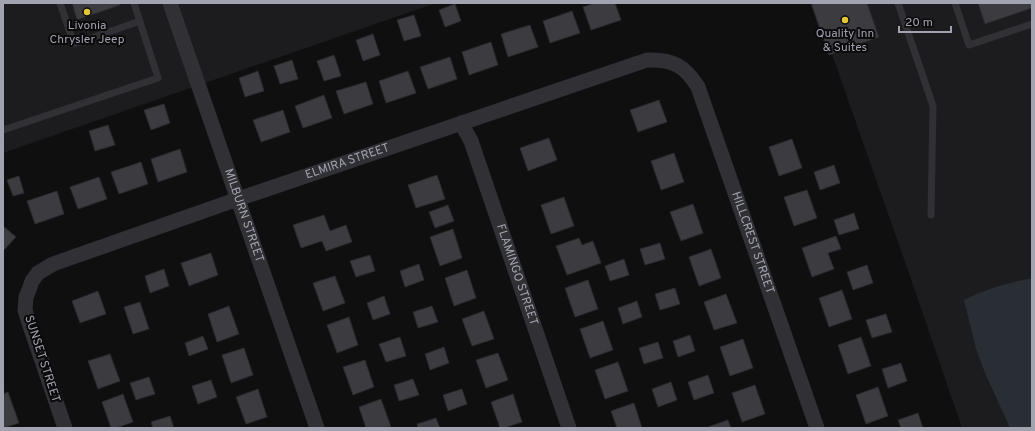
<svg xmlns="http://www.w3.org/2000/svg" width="1035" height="431" viewBox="0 0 1035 431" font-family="Overpass,sans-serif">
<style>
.built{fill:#1c1b1d}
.water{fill:#292e35}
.building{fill:#3c3c40;stroke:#2a292c}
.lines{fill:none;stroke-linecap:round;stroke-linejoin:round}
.service{stroke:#313135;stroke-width:7}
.minor{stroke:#313135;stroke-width:15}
.poi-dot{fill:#e4c634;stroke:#0a0a0b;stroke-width:1.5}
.labels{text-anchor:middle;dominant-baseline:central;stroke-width:4;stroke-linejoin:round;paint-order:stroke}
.poi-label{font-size:12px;fill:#a1a3b0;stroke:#0a0a0b}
.street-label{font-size:12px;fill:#a1a3b0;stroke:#0a0a0b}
</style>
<rect width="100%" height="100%" fill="#0f0f10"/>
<!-- built -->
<path class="built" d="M3,3H436L3,153Z
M814,3H1032V428H962L911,279Z"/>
<!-- water -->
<path class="water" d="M1032,278V428H1010L985,373L976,349L964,300C988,288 1007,283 1032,278Z"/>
<!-- building -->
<path class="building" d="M72,3H120V5L77,20Z
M595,3H615L621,20L591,30L583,7Z
M811,3H867L879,37L829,55Z
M978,3H1032V8L985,24Z
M455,4L461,21L445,27L439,10Z
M572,11L580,33L550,43L543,21Z
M414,15L421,36L404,41L397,20Z
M530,25L538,47L508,57L501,34Z
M373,34L380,55L363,61L356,40Z
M491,42L498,65L469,75L462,52Z
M334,55L341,76L324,81L317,61Z
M450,57L457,79L428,89L420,67Z
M292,60L298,79L280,84L274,66Z
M258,71L264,91L245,97L239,78Z
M408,71L416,93L386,103L379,81Z
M366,82L373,104L344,114L336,91Z
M324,95L332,118L303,128L295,106Z
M659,100L667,122L638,132L630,110Z
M164,104L170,123L151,130L144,110Z
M283,110L290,132L261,142L253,120Z
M108,125L115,145L95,151L89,131Z
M549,138L557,160L528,171L520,148Z
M792,139L802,168L779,176L769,147Z
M180,149L187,172L158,182L151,159Z
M674,153L684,182L661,190L651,161Z
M141,162L148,184L119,194L111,172Z
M834,165L840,183L820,190L814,172Z
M437,175L445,199L416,208L408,185Z
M19,176L24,193L13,196L7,180Z
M99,177L107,199L78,209L70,187Z
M807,190L817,218L794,226L784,197Z
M57,191L64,214L35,224L27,201Z
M564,197L574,226L551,234L541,205Z
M693,204L703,233L681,241L670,212Z
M448,205L454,221L435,228L429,212Z
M854,213L859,229L839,235L834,220Z
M324,215L330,231L346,225L352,242L326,251L322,241L301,248L293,225Z
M3,226L16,237L3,251Z
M453,229L462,258L440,266L430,237Z
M836,236L841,249L828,253L834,269L812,277L802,248Z
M579,238L582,245L593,241L601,263L567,275L556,246Z
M660,243L665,259L645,265L640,249Z
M711,249L721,278L699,286L689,257Z
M211,253L218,275L189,286L181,263Z
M370,255L375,271L356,277L350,261Z
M624,259L629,275L610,281L605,266Z
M419,264L424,280L405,287L400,271Z
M867,265L873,283L853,290L847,272Z
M164,269L169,286L150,293L145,276Z
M467,270L476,298L454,306L445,278Z
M335,276L345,303L323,311L313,283Z
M588,280L598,309L575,317L565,288Z
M675,288L680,304L660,310L655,294Z
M842,290L852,319L829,327L819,298Z
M98,291L106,314L80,323L72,301Z
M726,294L737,323L714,330L704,302Z
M384,296L390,314L373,320L367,303Z
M637,301L642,317L623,324L618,308Z
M140,302L149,329L133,334L124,307Z
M229,306L239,334L217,342L208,314Z
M432,306L438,322L418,328L413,312Z
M484,311L494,339L472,346L462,319Z
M886,314L892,332L872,338L866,320Z
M349,317L358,345L337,353L327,325Z
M603,321L613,350L590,358L580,329Z
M690,335L695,351L678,357L673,341Z
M203,336L208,349L189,356L185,343Z
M400,337L406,356L386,362L379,344Z
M861,337L871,366L848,374L838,345Z
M743,339L753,368L730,376L720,347Z
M658,342L663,358L644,364L639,348Z
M444,347L449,363L430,370L425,354Z
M244,348L253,375L231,383L222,355Z
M498,353L508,380L486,388L476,360Z
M110,354L120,381L98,389L88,361Z
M365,360L374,387L353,395L343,367Z
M618,362L628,391L605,399L595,370Z
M901,363L907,381L888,388L882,369Z
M708,375L714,393L694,400L688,382Z
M149,377L155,394L136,400L130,383Z
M413,379L419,395L399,401L394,385Z
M211,380L217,397L198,404L192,386Z
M671,382L677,400L658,407L652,389Z
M755,385L765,414L742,422L732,393Z
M878,387L888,416L866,424L856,395Z
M258,389L267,417L246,424L236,397Z
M462,389L467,404L448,411L443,395Z
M8,392L19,423L3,428V394Z
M123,394L133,422L116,428H111L102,402Z
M513,394L522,422L504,428H500L491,402Z
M381,399L391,427L366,428L359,407Z
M634,403L642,428H617L611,411Z
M918,413L923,428H901L898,420Z
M170,416L174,428H153L151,422Z
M436,418L440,428H418L417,424Z
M728,420L731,428H709L708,427Z"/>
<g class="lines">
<!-- service -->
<path class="service" d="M60,3L74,44L140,21
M898,3L933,106L931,215
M955,3L969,45L1032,24
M3,130L158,78L134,3"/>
<!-- minor -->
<g class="minor">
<path id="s1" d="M170,3L317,428"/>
<path id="s2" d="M461,123L471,141L569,428"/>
<path id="s3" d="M65,428L29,323L25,310L26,297L29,290L32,281L38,273L53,264L238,199L647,60C673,59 685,66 698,87L817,428"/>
</g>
</g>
<!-- markers -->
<g class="poi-dot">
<circle cx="87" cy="12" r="4"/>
<circle cx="845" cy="20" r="4"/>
</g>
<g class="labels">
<!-- poi labels -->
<g class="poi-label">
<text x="87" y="26">Livonia<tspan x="87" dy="14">Chrysler Jeep</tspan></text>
<text x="845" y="34">Quality Inn<tspan x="845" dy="14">&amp; Suites</tspan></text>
</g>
<!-- street labels -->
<g class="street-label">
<text stroke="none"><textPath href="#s3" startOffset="494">ELMIRA STREET</textPath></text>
<text stroke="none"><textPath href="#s1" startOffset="225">MILBURN STREET</textPath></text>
<text stroke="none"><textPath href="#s3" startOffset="1037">HILLCREST STREET</textPath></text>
<text stroke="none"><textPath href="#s2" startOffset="162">FLAMINGO STREET</textPath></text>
<text transform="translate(42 359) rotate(72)">SUNSET STREET</text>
</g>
</g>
<!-- border -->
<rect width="1035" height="431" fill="none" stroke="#a1a3b0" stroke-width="8"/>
<!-- scale -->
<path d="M899 26v6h52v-6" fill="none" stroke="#a1a3b0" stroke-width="2"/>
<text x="905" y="26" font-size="12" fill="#a1a3b0" stroke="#0a0a0b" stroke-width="3" paint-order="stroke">20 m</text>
</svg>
